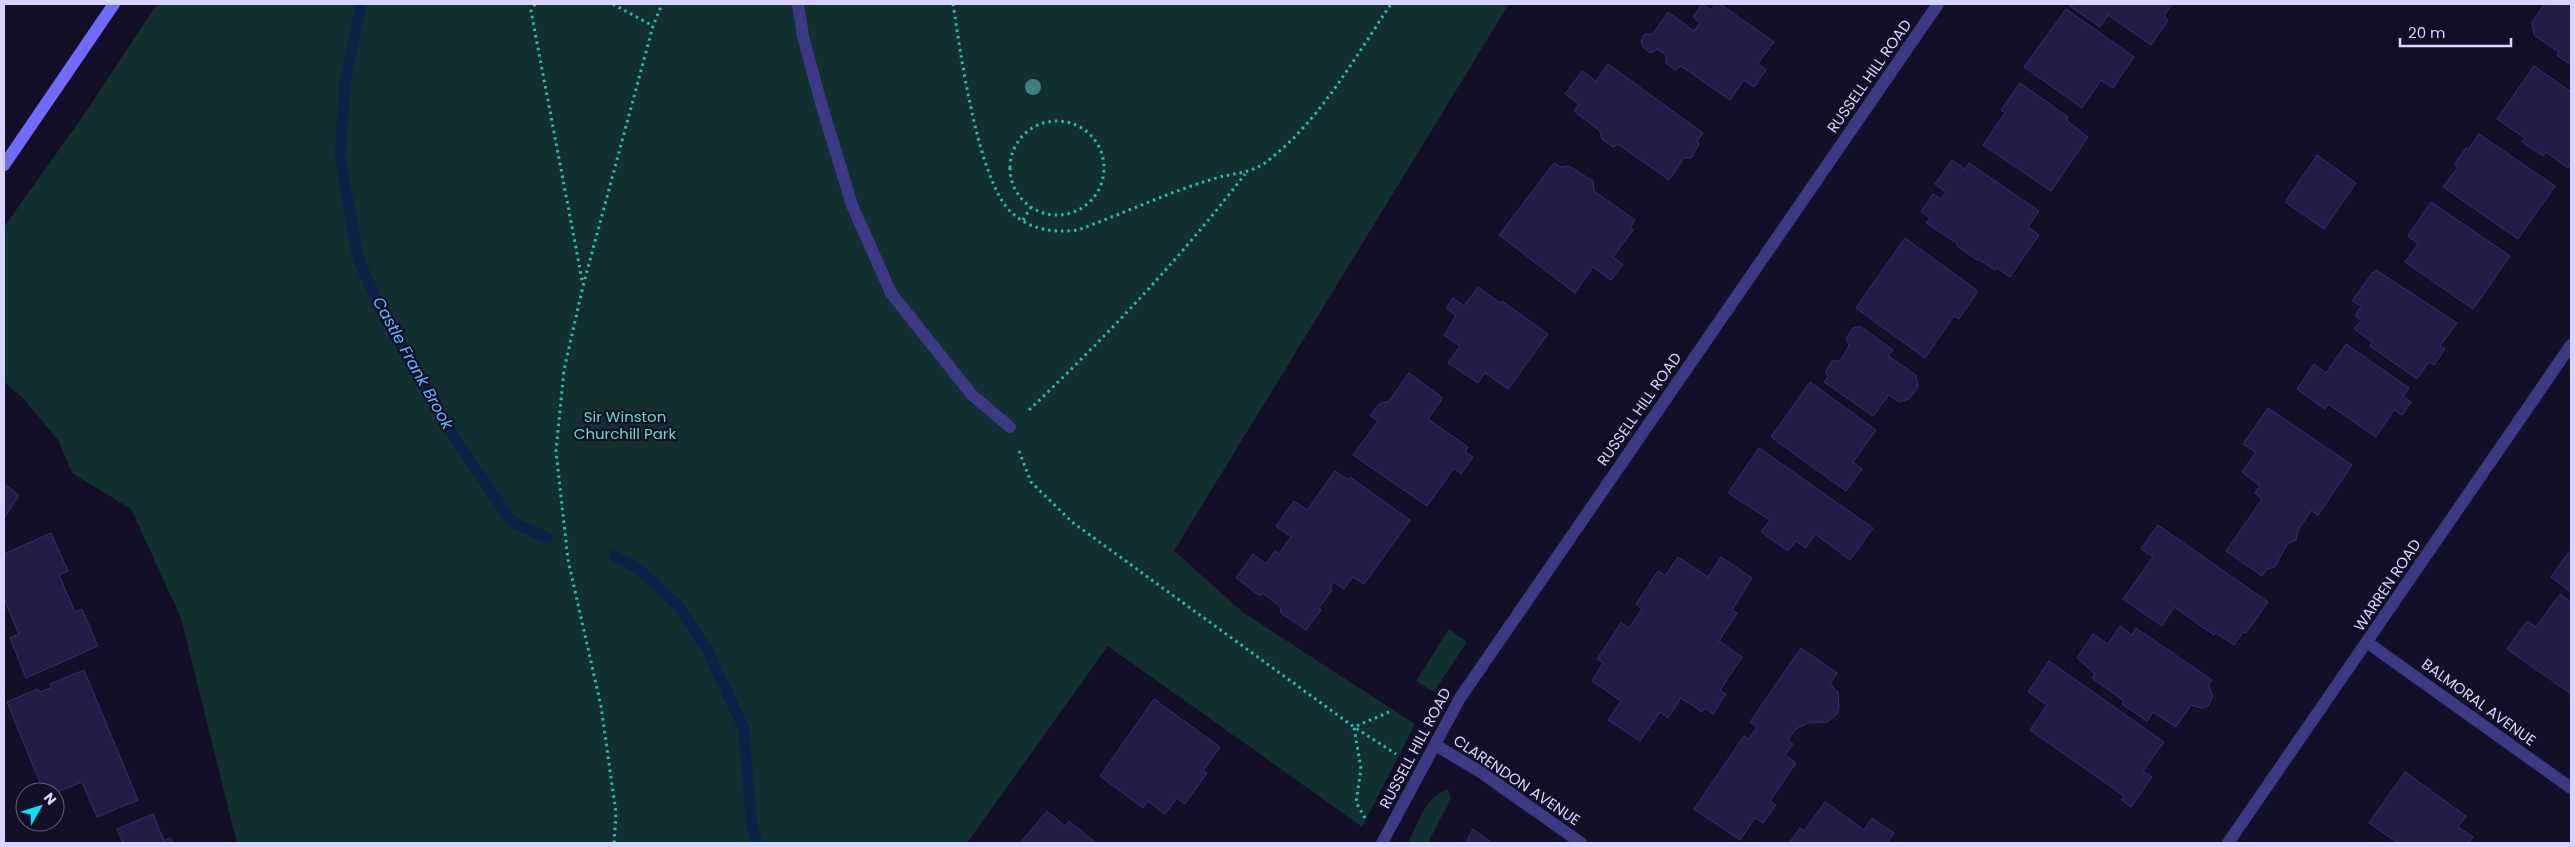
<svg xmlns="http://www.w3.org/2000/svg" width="2575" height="847" viewBox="0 0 2575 847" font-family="Poppins,sans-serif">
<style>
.green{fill:#12302f}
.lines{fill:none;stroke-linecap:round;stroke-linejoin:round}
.stream{stroke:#0c2248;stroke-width:11}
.building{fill:#241b47;stroke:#3b2d73}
.path{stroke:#2fb8b0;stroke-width:3;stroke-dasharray:2.5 4;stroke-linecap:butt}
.lane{stroke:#3d3a85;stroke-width:12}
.street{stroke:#3d3a85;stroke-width:12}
.secondary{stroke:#6f6bff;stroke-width:12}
.tree{fill:#3d827b}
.labels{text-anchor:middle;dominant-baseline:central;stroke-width:4.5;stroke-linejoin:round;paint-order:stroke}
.street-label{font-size:15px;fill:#d9d4ff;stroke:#130f26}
.park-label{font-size:15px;fill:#5fe0c0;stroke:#130f26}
.water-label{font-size:16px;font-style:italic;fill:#62b6ff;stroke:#130f26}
</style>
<rect width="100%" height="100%" fill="#130f26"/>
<!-- green -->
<path class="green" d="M157,4H1509L1174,551L1244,613L1415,724L1362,827L1108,646L967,843H237L181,618L131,509L72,473L58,440L23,398L4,382V227L81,119Z
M1449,629L1467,642L1434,692L1416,681Z
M1448,789L1451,798L1428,843H1408C1419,821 1424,799 1448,789Z"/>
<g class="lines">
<!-- stream -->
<path class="stream" d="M361,4L345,82L340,157L358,258L381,311L455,438L512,522L547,538
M614,556L639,569L678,606L707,649L744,729L751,821L757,843"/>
</g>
<!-- building -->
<path class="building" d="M1702,4L1711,10L1716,4H1720L1774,42L1758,63L1766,70L1754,87L1744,80L1730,100L1681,66L1675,70L1666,63V55L1658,49L1650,53L1643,47L1641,41L1645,34H1653L1668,12L1694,31L1700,23L1693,17Z
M2072,4H2172L2164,16L2168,20L2151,45L2108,15L2100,27L2070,6Z
M2545,4H2571V65L2557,55L2559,52L2534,35L2532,22Z
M2066,9L2134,57L2113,88L2101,80L2082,108L2024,67Z
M1608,64L1703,133L1697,141L1699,145L1691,158H1684L1669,180L1618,144L1613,147L1602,139L1600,131L1574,111L1579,104L1565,94L1582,71L1596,81Z
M2534,66L2571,92V162L2568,168L2546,152L2543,156L2522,142L2525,138L2497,119Z
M2020,83L2068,117L2066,120L2088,137L2051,191L1983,145L2005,113L2001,110Z
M2479,134L2555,186L2518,239L2443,187L2458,167L2454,165L2466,148L2468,150Z
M2317,155L2356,183L2324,229L2285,202Z
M1952,160L1965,169L1969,163L2039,211L2028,227L2039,235L2010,277L1996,268L1995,270L1978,259L1977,260L1957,246L1958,244L1926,223L1930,218L1921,212L1933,194L1941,199L1946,192L1935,184Z
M1554,163L1560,167L1569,166L1593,181L1594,191L1635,220L1630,228L1633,230L1613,257L1623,264L1611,280L1593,267L1575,293L1499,235Z
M2431,202L2510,256L2473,309L2405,262L2418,244L2408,236Z
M1905,238L1978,291L1959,319L1954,316L1925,358L1856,308Z
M2376,270L2457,323L2440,346L2445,349L2434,365L2429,362L2417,379L2370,346L2372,342L2354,329L2361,320L2355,316L2361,306L2352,301L2373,272L2374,273Z
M1478,287L1500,303L1502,301L1548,334L1508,389L1485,373L1478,383L1448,363L1460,346L1444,335L1456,316L1446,308L1453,298L1464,306Z
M1860,326L1893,350L1888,356L1916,375L1918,387L1909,399L1899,402L1889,395L1873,416L1824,382L1828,377L1826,371L1832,361H1840L1849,346L1846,338L1853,328Z
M2346,344L2409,388L2403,397L2411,402L2402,415L2394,410L2376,437L2328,404L2325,409L2297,389L2314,364L2326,373Z
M1409,373L1443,398L1428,419L1468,447L1465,452L1473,457L1461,474L1454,468L1427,506L1353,455L1378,421L1370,416L1379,404L1389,401Z
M1810,382L1876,430L1853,462L1862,469L1846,491L1771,437Z
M2268,408L2352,465L2318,515L2311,511L2298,530L2296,540L2287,544L2275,567L2267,569L2262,576L2226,551L2262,499L2255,493L2260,486L2242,472L2256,452L2243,444Z
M1759,448L1873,528L1850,560L1815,534L1806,548L1796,541L1788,551L1761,532L1770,520L1728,493Z
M1335,471L1348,480L1350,477L1410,520L1364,584L1353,577L1344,589L1334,582L1330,588L1332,590L1319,608L1321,610L1306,630L1281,613L1280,606L1262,593L1260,596L1236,578L1253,554L1266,564L1275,551L1279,554L1291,537L1276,526L1294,501L1307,510Z
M4,484L19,495L4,518Z
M2158,525L2268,602L2246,633L2243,632L2234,645L2216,633L2214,635L2174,607L2162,626L2123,599L2153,557L2141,549Z
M51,533L68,571L59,575L75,612L82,609L98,646L26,678L10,638L19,634L4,599V554Z
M2568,553L2571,555V592L2551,577Z
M1678,557L1708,577L1721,557L1752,578L1732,610L1737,613L1719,641L1742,657L1720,690L1726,694L1713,714L1705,708L1702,712L1681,698L1668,718L1660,712L1640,741L1608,720L1621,701L1592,681L1603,663L1597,659L1621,623L1629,628L1642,609L1636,604L1658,571L1665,576Z
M2560,594L2571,602V694L2507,649L2527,621L2536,627Z
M2120,626L2132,635L2136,628L2212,680L2208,685L2213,696L2208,706L2201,708L2191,705L2176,727L2153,712L2147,721L2122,704L2124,701L2092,678L2095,674L2077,658L2093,634L2108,644Z
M1801,648L1837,673L1830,684L1838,692L1839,708L1837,714L1827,722L1808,723L1796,729L1788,740L1793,744L1785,755L1796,763L1770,801L1776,805L1763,823L1755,818L1740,840L1694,809L1744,736L1749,739L1757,727L1750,722Z
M2049,661L2164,742L2143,771L2152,777L2131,807L2121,800L2124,796L2030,730L2047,705L2028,692Z
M84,670L138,800L97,817L82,782L55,793L44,792L7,702L38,689L40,692L51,688L50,684Z
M1154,699L1220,747L1203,771L1207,773L1185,804L1177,798L1165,814L1148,801L1143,808L1100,776Z
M2405,772L2466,816L2458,827L2473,837L2468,843H2398L2369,823Z
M1825,802L1864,830L1872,818L1894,833L1887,843H1789L1800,828L1804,831Z
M1047,811L1065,826L1069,821L1096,843H1020Z
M153,814L164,841L170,838L173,843H123L117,829Z
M1473,829L1492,843H1466Z"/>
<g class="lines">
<!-- path -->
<path class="path" d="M535,4L531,11L583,285
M613,4L653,26
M953,4C960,50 978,181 1011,212C1030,230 1053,233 1078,230C1122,214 1169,192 1213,179C1234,172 1251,175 1270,159C1321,119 1355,57 1391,4
M1010 168a47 47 0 1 1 94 0a47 47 0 1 1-94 0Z
M1023,220L1031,207
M1029,410C1106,337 1180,259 1245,174
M1019,451L1031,482L1072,522L1354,727L1396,754
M1365,818L1356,802L1361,769L1354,727L1389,712
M614,843L616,813L601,706L568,560L556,451L564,370L583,286L653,26L662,4"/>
<!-- lane -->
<path class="lane" d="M798,4L803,36L821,103L852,205L891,293L972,395L1010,427"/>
<!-- street -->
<path class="street" d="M2368,643L2571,788
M1435,745L1479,771L1581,843
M1382,843L1460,698L1938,4
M2228,843L2571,345"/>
<!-- secondary -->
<path class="secondary" d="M4,165L114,4"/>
</g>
<!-- trees -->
<circle class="tree" cx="1033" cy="87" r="8"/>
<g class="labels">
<!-- street labels -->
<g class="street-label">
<text transform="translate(1869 76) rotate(-55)">RUSSELL HILL ROAD</text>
<text transform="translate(1639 409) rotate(-55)">RUSSELL HILL ROAD</text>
<text transform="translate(2387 585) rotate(-56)">WARREN ROAD</text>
<text transform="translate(2479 702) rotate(36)">BALMORAL AVENUE</text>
<text transform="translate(1415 748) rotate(-62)">RUSSELL HILL ROAD</text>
<text transform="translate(1517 780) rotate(34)">CLARENDON AVENUE</text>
</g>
<!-- park labels -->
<g class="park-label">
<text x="625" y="416">Sir Winston<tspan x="625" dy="17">Churchill Park</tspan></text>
</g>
<!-- water labels -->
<g class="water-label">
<text transform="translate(413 363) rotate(61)">Castle Frank Brook</text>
</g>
</g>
<!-- border -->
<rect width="2575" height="847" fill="none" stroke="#d9d4ff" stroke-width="10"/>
<!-- north arrow -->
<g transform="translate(40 807) rotate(51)"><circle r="24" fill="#130f26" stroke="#625e7d"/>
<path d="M0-4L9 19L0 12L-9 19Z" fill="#00e5ff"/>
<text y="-8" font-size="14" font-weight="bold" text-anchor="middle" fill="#d9d4ff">N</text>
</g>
<!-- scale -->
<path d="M2400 38v8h111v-8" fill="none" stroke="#d9d4ff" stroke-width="2.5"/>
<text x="2408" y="38" font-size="15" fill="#d9d4ff" stroke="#130f26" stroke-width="4" paint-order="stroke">20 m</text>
</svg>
